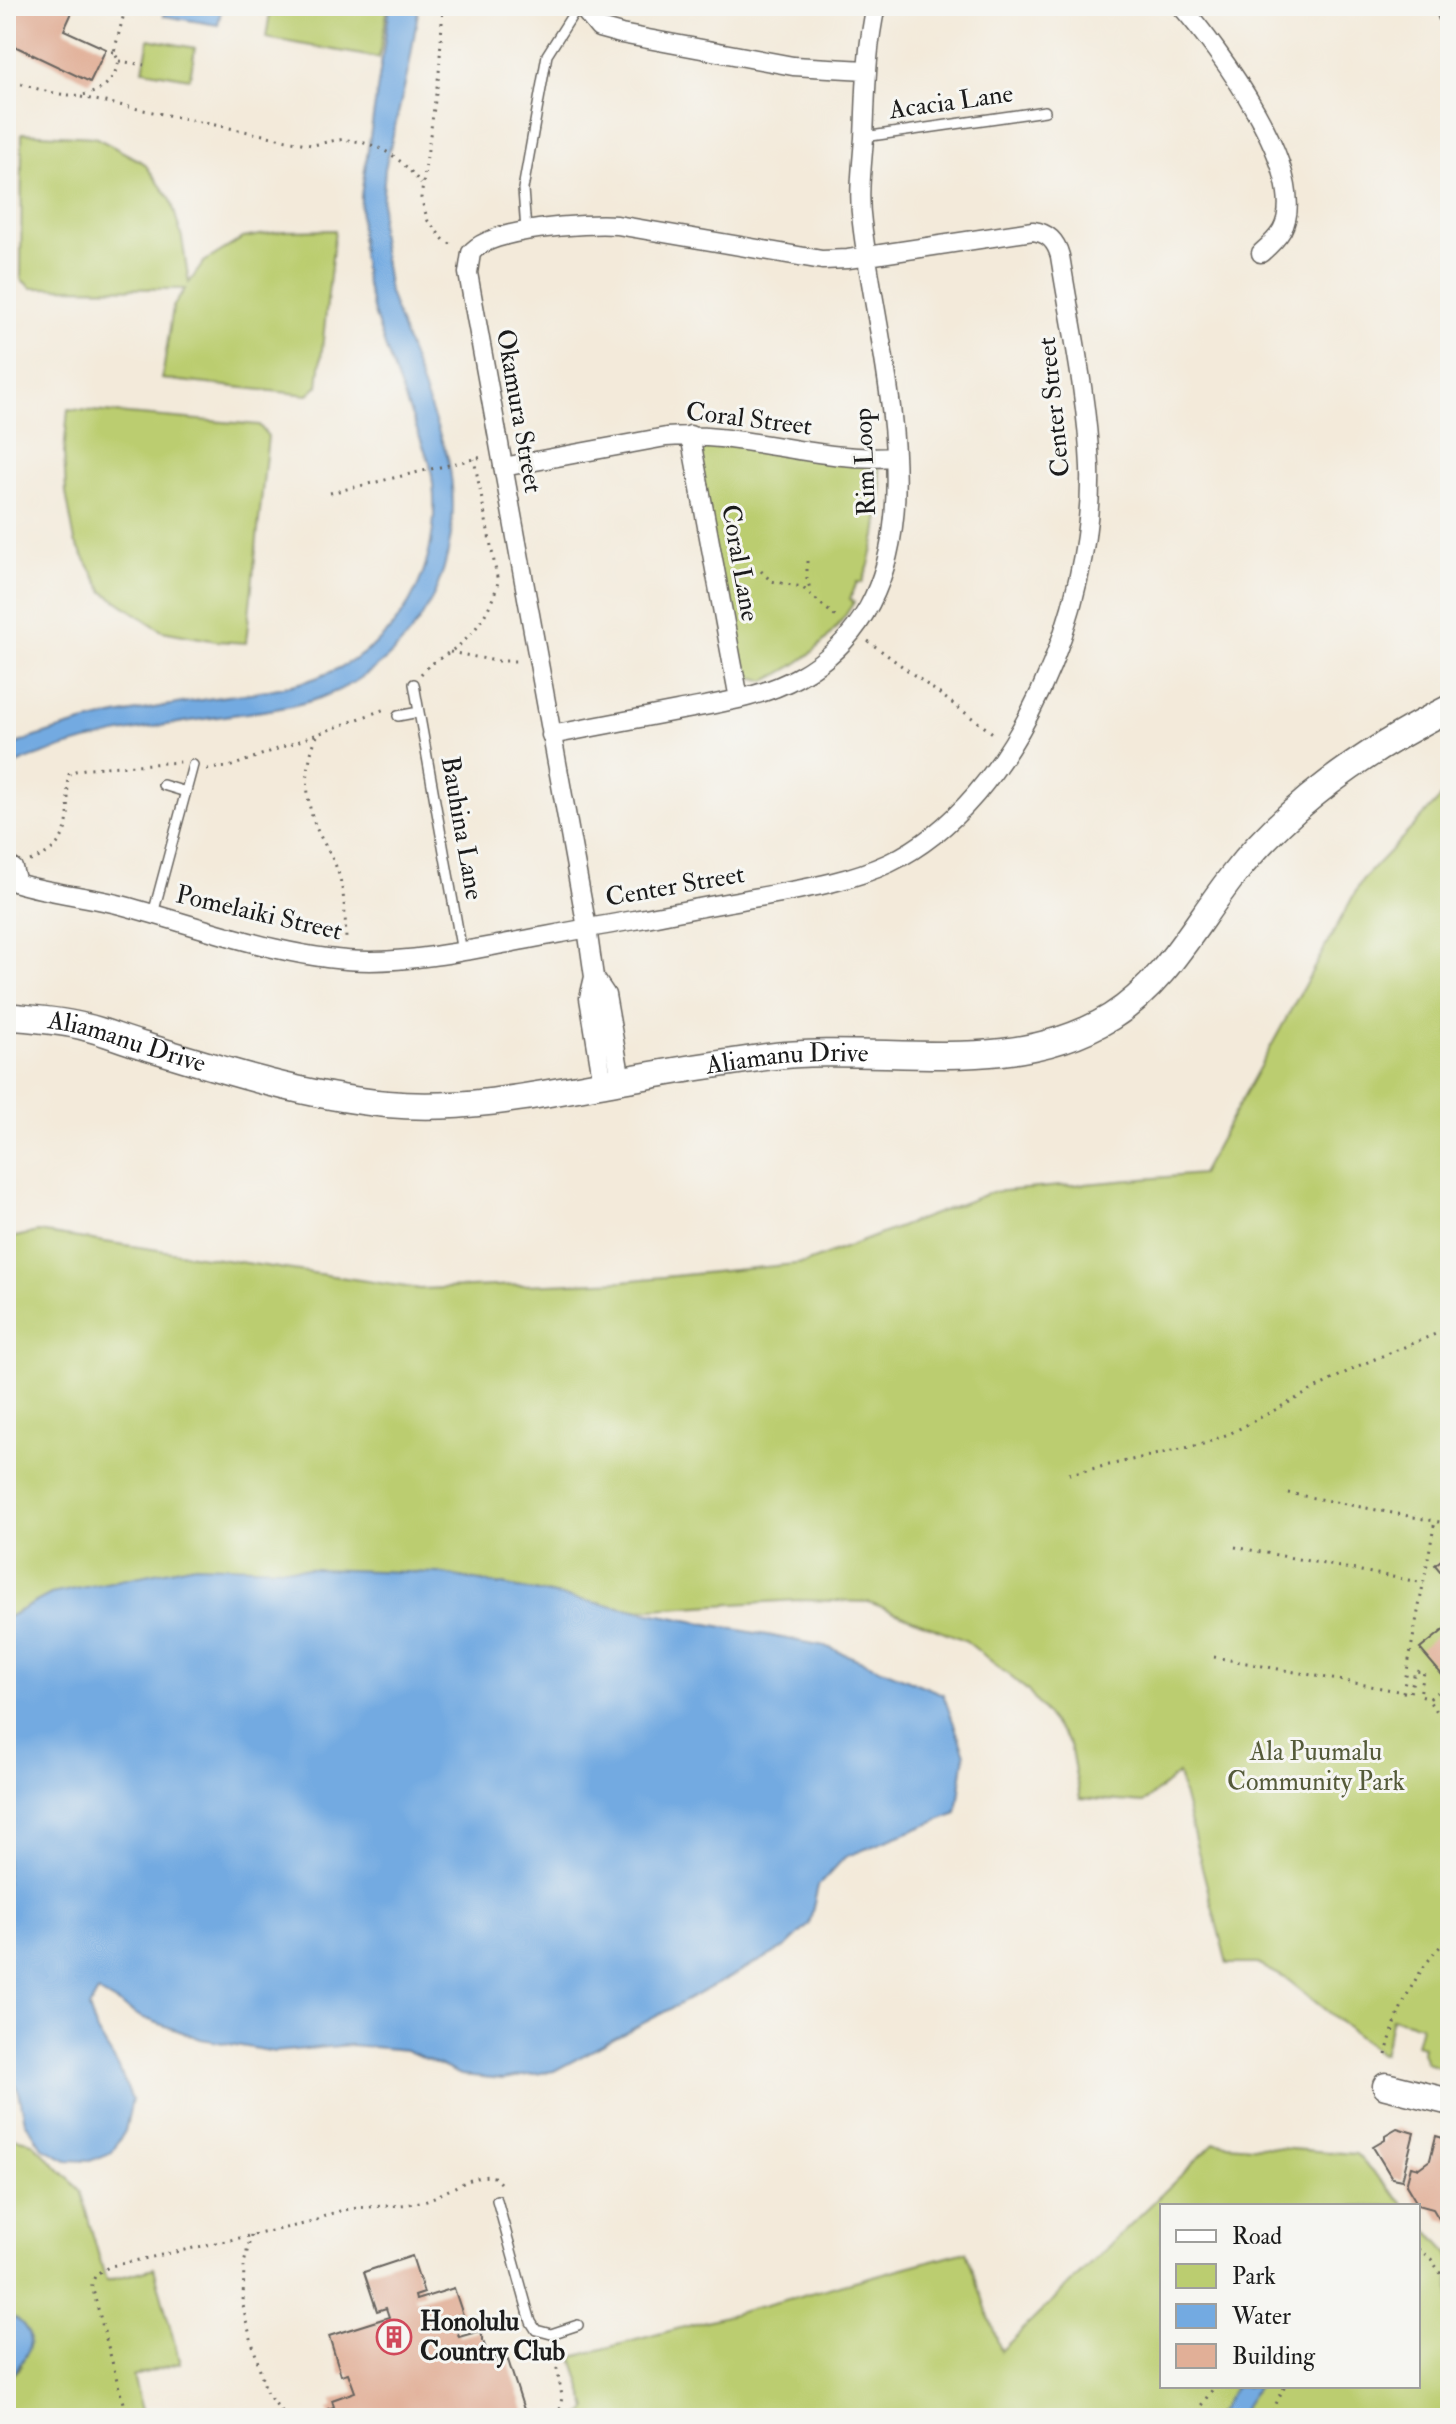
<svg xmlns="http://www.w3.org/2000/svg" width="1456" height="2424" viewBox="0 0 1456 2424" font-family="'IM FELL Double Pica',serif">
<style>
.green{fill:#bbcd70;stroke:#6c7446;stroke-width:2}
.water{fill:#73aae1;stroke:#48637e;stroke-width:2}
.building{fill:#e1af97}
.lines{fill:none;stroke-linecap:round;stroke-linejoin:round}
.lane-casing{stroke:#67645e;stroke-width:12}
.street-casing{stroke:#67645e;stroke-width:21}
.secondary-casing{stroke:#67645e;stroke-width:29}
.path{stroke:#67645e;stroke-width:3;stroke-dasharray:2 6;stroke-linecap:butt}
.lane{stroke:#fff;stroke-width:9}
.street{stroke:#fff;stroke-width:18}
.secondary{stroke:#fff;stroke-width:26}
.labels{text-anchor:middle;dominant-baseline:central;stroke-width:6;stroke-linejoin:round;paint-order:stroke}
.street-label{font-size:26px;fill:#1c1c1c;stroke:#f6f6f2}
.park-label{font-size:26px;fill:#545a39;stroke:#f6f6f2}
.poi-label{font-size:26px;font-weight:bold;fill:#1c1c1c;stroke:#f6f6f2;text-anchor:start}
</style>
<rect width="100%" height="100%" fill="#f6f6f2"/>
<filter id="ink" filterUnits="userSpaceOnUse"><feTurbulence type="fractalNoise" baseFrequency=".0125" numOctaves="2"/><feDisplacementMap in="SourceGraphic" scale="16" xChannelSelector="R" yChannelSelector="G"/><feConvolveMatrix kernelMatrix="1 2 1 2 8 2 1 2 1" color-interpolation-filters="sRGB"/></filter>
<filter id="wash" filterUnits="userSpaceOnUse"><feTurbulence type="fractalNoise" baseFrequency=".006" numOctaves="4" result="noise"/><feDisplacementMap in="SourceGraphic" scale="32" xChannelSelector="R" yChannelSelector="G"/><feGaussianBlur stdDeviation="1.8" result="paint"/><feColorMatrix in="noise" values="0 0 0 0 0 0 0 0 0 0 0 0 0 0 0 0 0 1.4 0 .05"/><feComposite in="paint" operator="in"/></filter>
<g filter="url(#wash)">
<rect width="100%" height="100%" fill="#f3eada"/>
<!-- green -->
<path class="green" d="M271,6H388L379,58L266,38Z
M149,39L195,48L190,78L143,70Z
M22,133L95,137L144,163L171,200L182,238L189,283L204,262L243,238L283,231L335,230L318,386L308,395L162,379L173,307L185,289L31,288L21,279Z
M68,409L259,425L268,436L246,643L216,641L162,631L104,592L75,542L66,493L64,453Z
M690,435L877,459L882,492L876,536L869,565L862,583L857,582L850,599L854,602C831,640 805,663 765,681L756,678L735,683Z
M1450,788V2071L1426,2063L1422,2052L1423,2046L1416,2044L1421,2025L1392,2018L1383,2054H1380L1287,1979L1258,1964H1227L1178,1774L1143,1803L1080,1798L1070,1745L1027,1690L965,1640L869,1602L799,1600L636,1610L438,1573L51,1594L6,1618V1239L38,1232L420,1289L623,1281L805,1263L992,1192L1201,1174L1362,880Z
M6,2136L32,2142L80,2190L106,2281L154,2268L180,2363L133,2376L144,2418H6V2381L21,2366L10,2314L6,2312Z
M1214,2143L1356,2154L1405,2206H1162V2386H1418V2220L1450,2254V2418H578L588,2409L573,2357L966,2251L1001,2351Z"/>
<!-- water -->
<path class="water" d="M166,6H222L218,25L164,16Z
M390,6H419L409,67L385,169L380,231L389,292L448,458C469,562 421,661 320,698C286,710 248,712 212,718C138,729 76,738 6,768V748C71,721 138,710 207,699C246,693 288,690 326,674C412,639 447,551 430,464C409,407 379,340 366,282C360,253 360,224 361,195Z
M195,1565L438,1573L825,1646L943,1694L965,1754L957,1813L845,1857L818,1886L809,1925L786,1947L554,2071L503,2079L461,2075L406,2050L350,2045L275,2052L201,2039L141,2017L98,1992L89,2008L97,2032L119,2068L132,2100L125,2131L112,2152L90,2161L67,2160L43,2148L25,2121L19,2092L6,2068V1618L51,1594Z
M6,2312C45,2333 29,2357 6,2381Z
M1236,2386H1258L1237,2418H1214Z"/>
<g id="blocks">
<!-- building -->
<path class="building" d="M17,6H75L64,30L106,49L90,82L6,42V28Z
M1450,1553V1583L1435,1565Z
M1450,1625V1680L1448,1682L1420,1649Z
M1397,2128L1414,2133L1402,2180L1392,2178L1373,2147L1385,2140V2135Z
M1436,2136L1450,2140V2222L1439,2219L1433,2209L1418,2205L1406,2185L1411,2166L1419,2168L1430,2160Z
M412,2256L424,2293L415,2296L416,2300L454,2288L465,2321L455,2324L459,2337L480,2331L487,2353L494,2350L498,2363L508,2360L526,2416L331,2418L328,2409L334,2407L332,2400L355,2392L348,2373L341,2375L329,2336L389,2317L386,2308L377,2311L364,2272Z"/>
</g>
</g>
<g filter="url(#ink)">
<use href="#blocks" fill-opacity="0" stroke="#67645e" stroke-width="2"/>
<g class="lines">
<!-- lane casing -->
<g class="lane-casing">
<path id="lane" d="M864,137L1045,111
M526,231L523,189L547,55L578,6
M414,684L462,952
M398,716L419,712
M163,785L186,792
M153,914L193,765
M497,2200L531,2322L536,2330L551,2334L578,2325"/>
</g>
<!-- street casing -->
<g class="street-casing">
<path id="street" d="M581,6L599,28L621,34L793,66L866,70
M1181,6C1217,47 1312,174 1282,230C1277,239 1269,246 1261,253
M1444,6L1450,23
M690,435L739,699
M503,467L666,437C743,431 817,463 895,457
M551,735C593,727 635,719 677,711C718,703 761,698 798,677C957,589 878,363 862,223C858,195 862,166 864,138C866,94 866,50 876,6
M13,868L17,883C50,893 84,896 117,904C198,925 288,961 370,961C415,961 459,952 503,944C547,936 591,927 635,920C677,912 718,904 759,897C803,889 848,882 889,863C1019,801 1094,603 1090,467C1087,396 1071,325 1060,256C1056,241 1048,233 1033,231L848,259L822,260L617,225C586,223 489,228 471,253L468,273L587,928L594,977L589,998L603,1084
M594,977L606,995L621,1080"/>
</g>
<!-- secondary casing -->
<g class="secondary-casing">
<g id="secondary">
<path id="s1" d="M6,1016C32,1019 60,1020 85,1027C103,1031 121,1039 138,1044C219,1069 302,1096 387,1104C465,1111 540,1095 616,1081C666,1072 716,1064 766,1057C879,1042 1009,1080 1111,1017C1164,984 1194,926 1231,878C1288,804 1367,750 1450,708"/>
<path d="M1386,2086L1450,2102"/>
</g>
</g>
<!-- path -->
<path class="path" d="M443,6L439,73L421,198L428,221L444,240L454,246
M104,52H114
M119,61L144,65
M6,79C43,90 104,117 119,61L114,52L126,6
M81,97L311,145C322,144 338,138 348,140C381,144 402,158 421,184
M330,493L482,457
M807,561V579L811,592
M761,571L771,581L802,587L837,618
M868,641L994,734
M450,652L496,661H521
M421,674C431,662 445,656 457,647C478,631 492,606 498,582L474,459
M317,736C305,762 304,800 316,827C322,842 333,856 338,872C345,894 345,916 346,939
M207,769L229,767L385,709
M30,861C63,849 70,830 68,797C68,787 66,781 70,772L90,768L181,762
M1069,1474L1203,1444L1231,1433L1358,1366L1450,1328
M1288,1493L1450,1524
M1235,1547L1424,1583
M1447,1627L1445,1624L1450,1620
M1214,1657L1403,1692L1435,1521
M1450,1682L1428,1700L1450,1727
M1403,1692L1410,1693L1415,1671L1424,1672L1420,1695L1431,1698
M1386,2055C1397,2008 1416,1970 1450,1936
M251,2235L244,2264L243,2305L246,2321L267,2394L288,2418
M1418,2249L1431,2259L1450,2287
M554,2352L562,2396L559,2418
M127,2418L92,2286C93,2274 101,2271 111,2266L313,2222C350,2200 386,2211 424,2201C446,2194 475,2172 494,2177L500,2183
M318,2418L330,2415
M1192,2418L1215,2386
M1269,2418L1285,2386"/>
<!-- lane -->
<use href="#lane" class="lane"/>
<!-- street -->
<use href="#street" class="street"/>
<!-- secondary -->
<use href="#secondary" class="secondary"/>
</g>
</g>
<!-- icons -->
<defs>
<g id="building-ring" transform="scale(1.8)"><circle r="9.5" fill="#f6f6f2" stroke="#d1495b" stroke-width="1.5"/><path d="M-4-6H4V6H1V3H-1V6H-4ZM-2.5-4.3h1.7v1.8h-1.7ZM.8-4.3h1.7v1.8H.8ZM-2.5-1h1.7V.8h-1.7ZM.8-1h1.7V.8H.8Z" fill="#d1495b"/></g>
</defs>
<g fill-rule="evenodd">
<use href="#building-ring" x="394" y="2337"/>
</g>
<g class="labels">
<!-- street labels -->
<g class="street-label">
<text transform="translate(951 102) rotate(-8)">Acacia Lane</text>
<text transform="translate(1054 407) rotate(-96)">Center Street</text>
<text transform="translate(519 411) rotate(80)">Okamura Street</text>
<text transform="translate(749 419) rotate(7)">Coral Street</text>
<text transform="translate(865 462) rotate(-92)">Rim Loop</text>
<text transform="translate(740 563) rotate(80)">Coral Lane</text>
<text transform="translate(462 828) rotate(80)">Bauhina Lane</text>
<text transform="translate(675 886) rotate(-10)">Center Street</text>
<text transform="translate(259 913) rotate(13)">Pomelaiki Street</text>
<text stroke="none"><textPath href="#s1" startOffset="124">Aliamanu Drive</textPath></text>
<text stroke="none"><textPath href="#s1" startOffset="796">Aliamanu Drive</textPath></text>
</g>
<!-- park labels -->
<g class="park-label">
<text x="1316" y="1752">Ala Puumalu<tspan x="1316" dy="30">Community Park</tspan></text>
</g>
<!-- poi labels -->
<g class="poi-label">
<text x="420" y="2322">Honolulu<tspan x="420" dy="30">Country Club</tspan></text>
</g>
</g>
<!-- margin -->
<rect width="1456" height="2424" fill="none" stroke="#f6f6f2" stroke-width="32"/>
<!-- legend -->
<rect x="1160" y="2204" width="260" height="184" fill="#f6f6f2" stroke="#9f9f9c" stroke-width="2"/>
<rect x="1176" y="2230" width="40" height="12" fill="#ffffff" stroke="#9f9f9c" stroke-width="2"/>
<text x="1232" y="2244" font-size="24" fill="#1c1c1c">Road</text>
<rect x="1176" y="2264" width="40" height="24" fill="#bbcd70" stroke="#9f9f9c" stroke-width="2"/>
<text x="1232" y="2284" font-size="24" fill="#1c1c1c">Park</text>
<rect x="1176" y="2304" width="40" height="24" fill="#73aae1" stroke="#9f9f9c" stroke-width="2"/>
<text x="1232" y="2324" font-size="24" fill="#1c1c1c">Water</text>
<rect x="1176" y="2344" width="40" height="24" fill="#e1af97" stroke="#9f9f9c" stroke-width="2"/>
<text x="1232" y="2364" font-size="24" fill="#1c1c1c">Building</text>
</svg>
